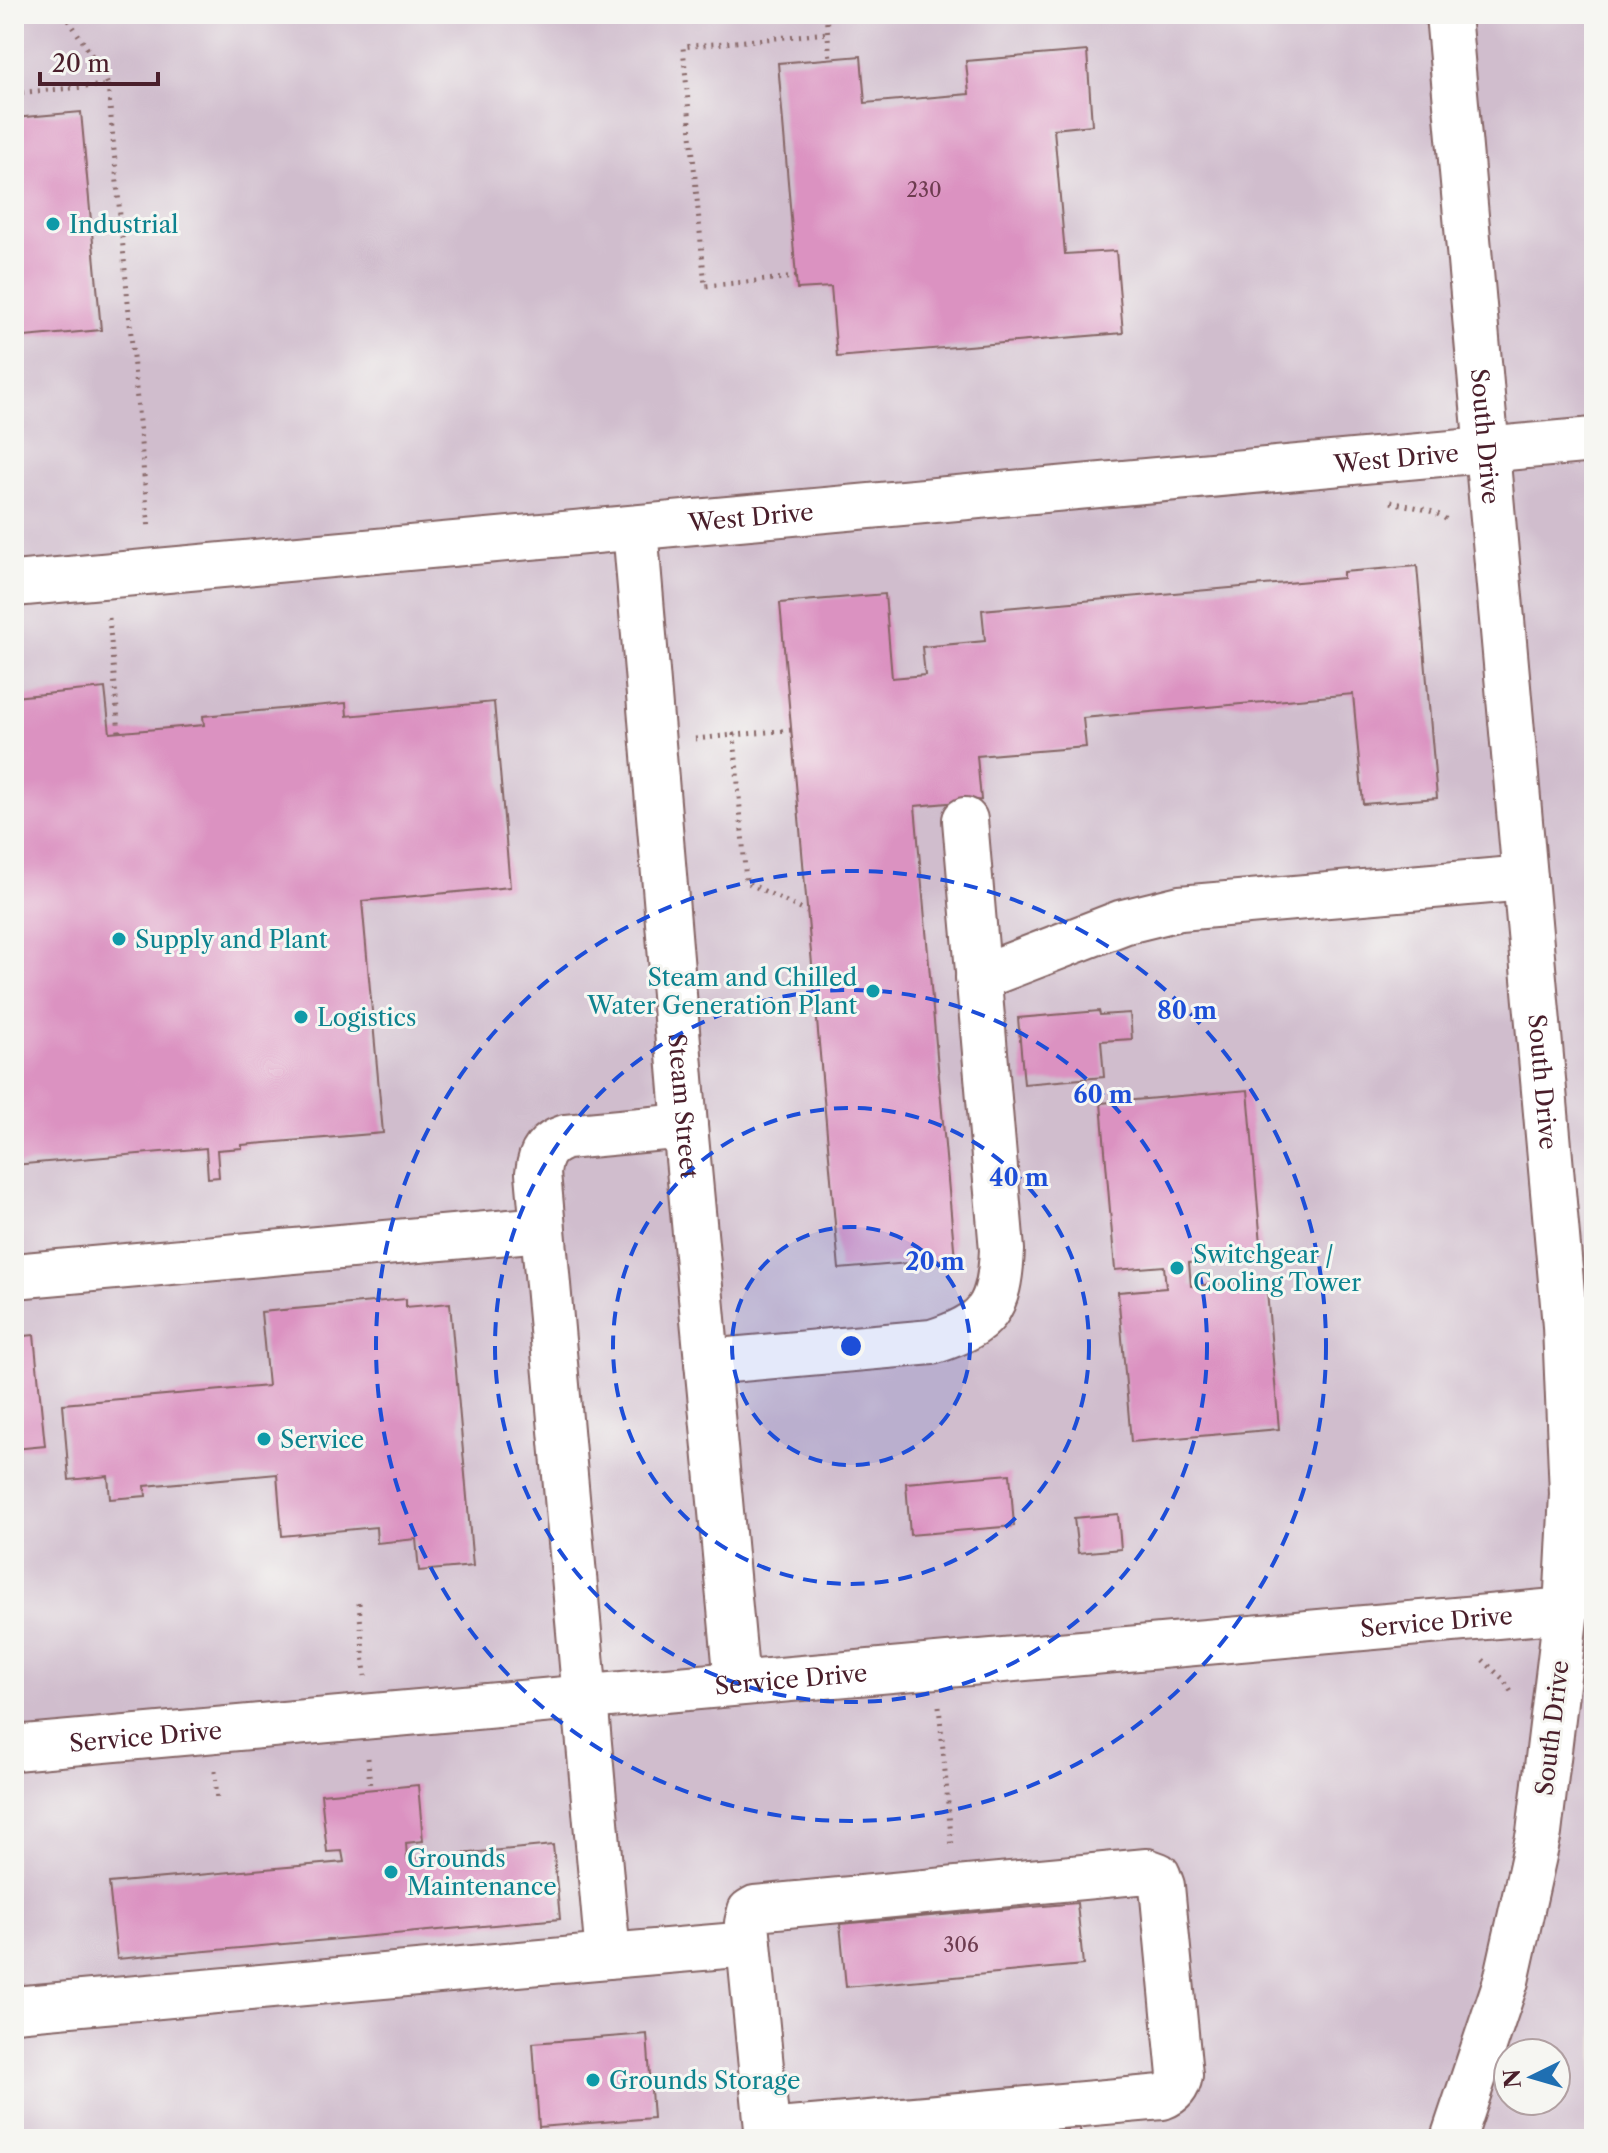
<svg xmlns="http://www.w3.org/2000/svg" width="1608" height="2153" viewBox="0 0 1608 2153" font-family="'Libre Caslon Text',serif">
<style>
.industrial{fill:#d0bdcd;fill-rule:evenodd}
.building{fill:#db92c1}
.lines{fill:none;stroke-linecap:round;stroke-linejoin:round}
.minor-casing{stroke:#856565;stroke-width:48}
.path{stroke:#856565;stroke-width:5;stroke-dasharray:2 6;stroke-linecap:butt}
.minor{stroke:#fff;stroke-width:44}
.ring{fill:none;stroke:#1d4ed8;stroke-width:4;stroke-dasharray:14 10}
.culture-dot{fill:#0f9aa8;stroke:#f6f6f2;stroke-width:3}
.labels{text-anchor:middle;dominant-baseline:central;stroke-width:6;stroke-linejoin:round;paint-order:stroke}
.number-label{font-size:20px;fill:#6e3c50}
.culture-label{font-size:24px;fill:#0d838f;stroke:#f6f6f2;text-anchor:start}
.street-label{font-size:24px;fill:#4a1f2b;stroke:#f6f6f2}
.centre{fill:#1d4ed8;stroke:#f6f6f2;stroke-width:4}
.ring-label{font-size:24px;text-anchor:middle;font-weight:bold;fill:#1d4ed8;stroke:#f6f6f2;stroke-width:6;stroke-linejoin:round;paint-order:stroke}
</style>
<rect width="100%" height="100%" fill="#f6f6f2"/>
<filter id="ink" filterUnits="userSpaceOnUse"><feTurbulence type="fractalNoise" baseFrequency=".0125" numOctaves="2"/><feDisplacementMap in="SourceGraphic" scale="16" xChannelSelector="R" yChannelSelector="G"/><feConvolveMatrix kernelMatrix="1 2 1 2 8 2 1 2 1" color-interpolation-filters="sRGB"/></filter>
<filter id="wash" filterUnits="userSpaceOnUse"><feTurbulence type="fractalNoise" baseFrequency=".006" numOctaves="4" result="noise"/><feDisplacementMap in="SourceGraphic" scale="32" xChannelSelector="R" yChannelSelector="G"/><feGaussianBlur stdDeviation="1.8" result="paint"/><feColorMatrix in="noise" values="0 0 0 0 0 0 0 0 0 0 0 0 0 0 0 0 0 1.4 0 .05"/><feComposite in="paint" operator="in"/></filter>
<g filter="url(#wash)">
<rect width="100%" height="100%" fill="#f2e7d1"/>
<!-- industrial -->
<path class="industrial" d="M14,14H1594V2139H14ZM1508,2053H1556V2101H1508Z"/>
<g id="blocks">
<!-- building -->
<path class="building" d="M1087,51L1092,125L1054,129L1065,254L1116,251L1123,333L837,357L831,287L797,289L778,63L861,56L865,103L969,94L966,61Z
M81,112L101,330L14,338V118Z
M1417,566L1437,798L1363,804L1353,694L1083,718L1086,747L977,756L981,800L915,806L955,1259L839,1269L780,603L885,594L892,678L925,675L922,647L985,641L982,610L1343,578V572Z
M105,688L110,733L204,725L203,716L346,703L347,716L494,702L510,887L362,901L383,1133L242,1145V1148L217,1150L219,1177L208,1178L206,1148L14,1165V697Z
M1099,1011L1100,1015L1130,1013L1132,1039L1101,1041L1104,1077L1024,1084L1018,1018Z
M1248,1090L1262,1256L1189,1263L1191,1286L1266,1280L1279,1429L1131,1442L1118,1292L1166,1288L1164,1266L1115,1270L1101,1103Z
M406,1299V1307L450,1303L473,1566L419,1571L416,1539L377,1543L376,1527L282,1536L277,1474L145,1486L146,1496L110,1499L108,1476L69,1480L63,1404L268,1386L261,1312Z
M34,1335L45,1446L14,1449V1337Z
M1010,1474L1014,1526L910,1535L906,1483Z
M1118,1514L1121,1549L1078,1553L1074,1518Z
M418,1785L423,1841L406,1843L407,1859L553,1845L560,1919L117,1959L109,1883L344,1862L342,1851L327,1852L321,1794Z
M1077,1903L1083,1965L846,1987L840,1924Z
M647,2034L653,2118L539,2127L533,2043Z
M1080,2128L1081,2139H982V2137Z"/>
</g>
</g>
<g filter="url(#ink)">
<use href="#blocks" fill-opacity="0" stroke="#856565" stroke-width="2"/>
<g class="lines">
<!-- minor casing -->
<g class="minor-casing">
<g id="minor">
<path id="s1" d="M1448,14L1565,1326L1572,1494L1566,1610L1539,1833L1506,1981L1453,2139"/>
<path id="s2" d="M635,528L685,1126L737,1683"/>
<path id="s3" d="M14,584L1594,440"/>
<path d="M978,978L1123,922L1180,908L1525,878"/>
<path d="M14,1276L542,1229"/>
<path d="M707,1362L932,1342C988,1324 999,1309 1002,1250L965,820"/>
<path id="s4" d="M14,1748L1566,1610"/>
<path d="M608,1956L749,1944"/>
<path d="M14,2009L608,1956L538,1173C540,1153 547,1143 566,1137L685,1126"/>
<path d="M767,2132L1162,2097C1173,2093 1178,2087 1180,2075L1162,1886L1158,1875L1147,1871L755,1908L750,1911L747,1923L768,2139"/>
</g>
</g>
<!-- path -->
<path class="path" d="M826,14L830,59
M108,85L149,530
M14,93L108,85L103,73L65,14
M796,277L705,286L683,47L828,33
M1391,502C1410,507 1435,508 1449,522
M109,618L119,733
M791,730L734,735L746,882L807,912
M695,739L734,735
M359,1603L365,1676
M1483,1660L1503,1679L1513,1695
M939,1706L952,1847
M368,1758L370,1789
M215,1771L217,1802"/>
<!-- minor -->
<use href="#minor" class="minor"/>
</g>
</g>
<!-- distance rings -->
<circle cx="851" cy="1346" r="119" fill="#1d4ed8" fill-opacity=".12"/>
<g class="ring">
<circle cx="851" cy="1346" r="119"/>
<circle cx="851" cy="1346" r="238"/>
<circle cx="851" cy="1346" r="356"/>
<circle cx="851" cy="1346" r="475"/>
</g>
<!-- markers -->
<g class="culture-dot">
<circle cx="53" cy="224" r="8"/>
<circle cx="119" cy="939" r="8"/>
<circle cx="873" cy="991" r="8"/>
<circle cx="301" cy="1017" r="8"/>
<circle cx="1177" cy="1268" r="8"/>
<circle cx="264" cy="1439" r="8"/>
<circle cx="391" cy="1872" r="8"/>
<circle cx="593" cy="2080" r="8"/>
</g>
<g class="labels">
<!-- number labels -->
<g class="number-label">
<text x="924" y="190">230</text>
<text x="961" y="1945">306</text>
</g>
<!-- culture labels -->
<g class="culture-label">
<text x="69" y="224">Industrial</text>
<text x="135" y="939">Supply and Plant</text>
<text x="857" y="977" text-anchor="end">Steam and Chilled<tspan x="857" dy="28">Water Generation Plant</tspan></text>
<text x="317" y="1017">Logistics</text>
<text x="1193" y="1254">Switchgear /<tspan x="1193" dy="28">Cooling Tower</tspan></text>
<text x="280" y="1439">Service</text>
<text x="407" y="1858">Grounds<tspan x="407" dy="28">Maintenance</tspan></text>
<text x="609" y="2080">Grounds Storage</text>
</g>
<!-- street labels -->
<g class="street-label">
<text stroke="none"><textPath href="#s1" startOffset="424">South Drive</textPath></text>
<text stroke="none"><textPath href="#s3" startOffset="1388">West Drive</textPath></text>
<text stroke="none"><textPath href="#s3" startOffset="740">West Drive</textPath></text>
<text stroke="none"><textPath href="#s1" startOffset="1072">South Drive</textPath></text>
<text stroke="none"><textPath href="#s2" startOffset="580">Steam Street</textPath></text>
<text stroke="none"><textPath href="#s4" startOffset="1428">Service Drive</textPath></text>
<text stroke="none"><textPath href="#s4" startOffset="780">Service Drive</textPath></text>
<text transform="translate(1552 1728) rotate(-83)">South Drive</text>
<text stroke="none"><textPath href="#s4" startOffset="132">Service Drive</textPath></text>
</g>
</g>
<circle cx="851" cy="1346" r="12" class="centre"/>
<g class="ring-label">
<text x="1187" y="1019">80 m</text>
<text x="1103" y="1103">60 m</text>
<text x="1019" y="1186">40 m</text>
<text x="935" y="1270">20 m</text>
</g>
<!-- margin -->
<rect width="1608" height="2153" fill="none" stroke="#f6f6f2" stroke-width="48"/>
<!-- north arrow -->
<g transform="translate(1532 2077) rotate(265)"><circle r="38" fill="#f6f6f2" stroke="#b1a0a2" stroke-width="2"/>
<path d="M0-6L14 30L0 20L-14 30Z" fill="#1f6fb2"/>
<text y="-12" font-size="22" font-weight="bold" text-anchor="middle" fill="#4a1f2b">N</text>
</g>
<!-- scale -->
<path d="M40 72v12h118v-12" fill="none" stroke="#4a1f2b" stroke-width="4"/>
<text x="52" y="72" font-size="24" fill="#4a1f2b" stroke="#f6f6f2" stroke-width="6" paint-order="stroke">20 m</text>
</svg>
